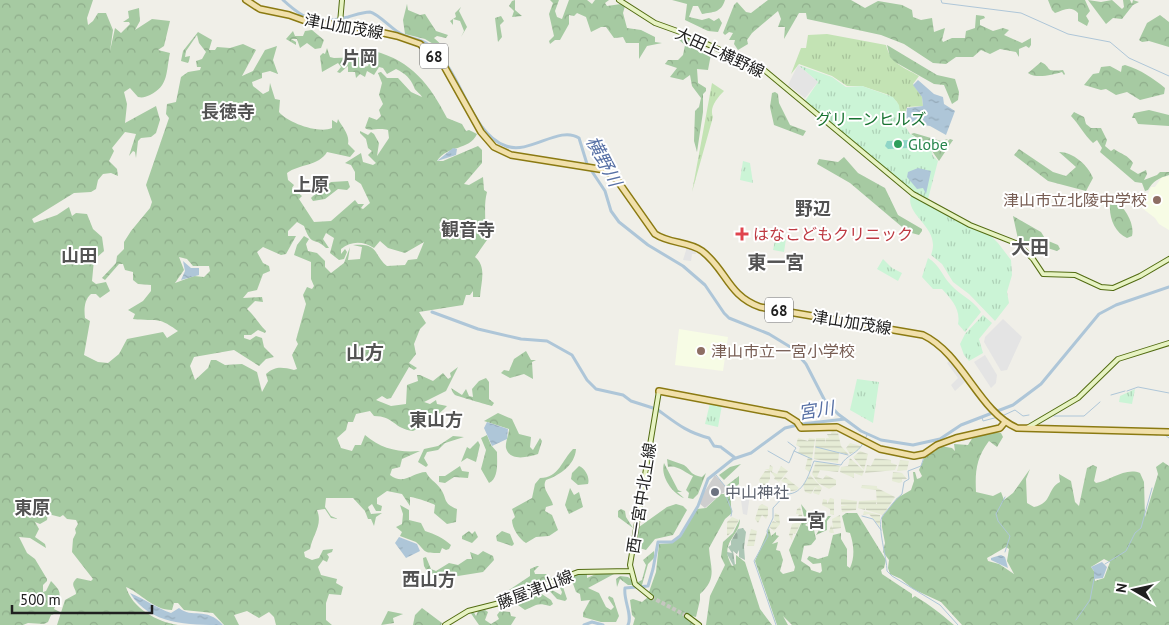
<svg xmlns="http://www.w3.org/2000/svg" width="1169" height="625" viewBox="0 0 1169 625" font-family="'PT Sans','Noto Sans JP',sans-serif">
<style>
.education{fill:#f7fce5}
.religious{fill:#cecece}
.farmland{fill:url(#farmland-rules)}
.grass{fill:url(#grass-tufts)}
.forest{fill:url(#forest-crowns);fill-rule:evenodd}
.cemetery{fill:url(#cemetery-stones)}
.park{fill:url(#park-tufts)}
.pitch{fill:#90d5c7}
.parking{fill:#e4e4e4}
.water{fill:url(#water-ripples)}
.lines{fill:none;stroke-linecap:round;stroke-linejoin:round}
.stream{stroke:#aec6d8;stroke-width:1}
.river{stroke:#aec6d8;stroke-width:3}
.secondary-tunnel{stroke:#c6c6c0;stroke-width:4;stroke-dasharray:4 2;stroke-linecap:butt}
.secondary-casing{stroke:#526c12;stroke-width:6}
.primary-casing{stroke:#8b7a12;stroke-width:8}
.secondary{stroke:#e7f3c3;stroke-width:4}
.primary{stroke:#f1e0ab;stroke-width:5}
.leisure-dot{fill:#2e9e5b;stroke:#fff;stroke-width:2}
.education-dot{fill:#8d6e63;stroke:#fff;stroke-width:2}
.health-dot{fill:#e0444e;stroke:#fff;stroke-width:2}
.worship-dot{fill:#6b7280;stroke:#fff;stroke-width:2}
.labels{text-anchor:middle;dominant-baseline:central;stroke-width:4;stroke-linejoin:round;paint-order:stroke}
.shield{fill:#fff;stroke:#636363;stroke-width:1}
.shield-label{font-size:15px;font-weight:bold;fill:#202020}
.street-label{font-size:16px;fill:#202020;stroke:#fff}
.park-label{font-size:16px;fill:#197332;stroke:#fff}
.leisure-label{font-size:16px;fill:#27864d;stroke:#fff;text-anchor:start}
.education-label{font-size:16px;fill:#785e54;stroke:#fff;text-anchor:end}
.health-label{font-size:16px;fill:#be3a42;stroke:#fff;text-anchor:start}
.worship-label{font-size:16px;fill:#5b616d;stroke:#fff;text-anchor:start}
.neighbourhood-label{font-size:18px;font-weight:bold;fill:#535353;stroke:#fff}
.water-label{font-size:18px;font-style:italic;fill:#5770a5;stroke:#fff}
.quarter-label{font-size:19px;font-weight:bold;fill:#535353;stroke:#fff}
</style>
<defs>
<pattern id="farmland-rules" width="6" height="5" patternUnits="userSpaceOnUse" patternTransform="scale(1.25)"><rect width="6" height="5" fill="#e6ecd6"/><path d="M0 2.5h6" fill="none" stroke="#c5cab7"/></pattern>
<pattern id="grass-tufts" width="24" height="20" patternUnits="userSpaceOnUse" patternTransform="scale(1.25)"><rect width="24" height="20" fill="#c3e3b4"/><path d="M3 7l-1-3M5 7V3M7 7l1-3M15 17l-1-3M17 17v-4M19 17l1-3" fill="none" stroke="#a7c29a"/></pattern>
<pattern id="forest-crowns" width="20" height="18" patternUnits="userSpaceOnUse" patternTransform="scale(1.25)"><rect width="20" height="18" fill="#a6caa2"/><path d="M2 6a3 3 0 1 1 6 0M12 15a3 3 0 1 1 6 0" fill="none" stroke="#8fad8b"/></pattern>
<pattern id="cemetery-stones" width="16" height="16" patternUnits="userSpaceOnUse" patternTransform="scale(1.25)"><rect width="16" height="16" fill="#acc6b5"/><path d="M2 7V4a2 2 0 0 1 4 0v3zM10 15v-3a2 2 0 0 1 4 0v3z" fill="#94aa9b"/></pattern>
<pattern id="park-tufts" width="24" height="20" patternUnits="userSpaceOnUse" patternTransform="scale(1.25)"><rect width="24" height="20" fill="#cbf4d6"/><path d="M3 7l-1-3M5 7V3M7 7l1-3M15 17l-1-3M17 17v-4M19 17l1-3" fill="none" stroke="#aed1b7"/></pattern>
<pattern id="water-ripples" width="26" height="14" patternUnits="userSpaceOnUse" patternTransform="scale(1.25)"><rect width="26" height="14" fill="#aec6d8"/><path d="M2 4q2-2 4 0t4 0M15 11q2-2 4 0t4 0" fill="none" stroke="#95aab9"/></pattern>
</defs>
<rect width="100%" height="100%" fill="#f0efe8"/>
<!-- education -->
<path class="education" d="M1169,176V230L1159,224L1155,218L1142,208L1151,187H1155L1162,177Z
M679,329L728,337L723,371L675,365Z"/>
<!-- religious -->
<path class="religious" d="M715,475L729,490L721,494L705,508L700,504L703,494Z"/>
<!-- farmland -->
<path class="farmland" d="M833,427L836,428L834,432L838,433L841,446L849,455L821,447L839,453L838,463L814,459L816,438H825V444L826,438H829L827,434H831Z
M798,438L808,441L809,438L815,439L810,472L805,469L808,457L798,453L800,447L796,445Z
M850,443L861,446L860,449L850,454L846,448Z
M860,451L868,454L864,470L853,457Z
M850,458L864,471L862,476L854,473V478L840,472L841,467L848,466Z
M875,458L891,460V463L897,465L895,470L865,473L867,465L871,466Z
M900,460L909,461L907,470L897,471Z
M816,461L840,466L838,472L820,470L817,477L823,479L826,475L836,480V485L829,489L818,483L812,474Z
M770,465L773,467L772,472L777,474L781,466L788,471L779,482L774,479L775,477L770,471V479L765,487L761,486L759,480L765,471H769L765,469H769Z
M893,472L902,473L907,479H902V482L899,483L892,481Z
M810,475L822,488L819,495L813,493L815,488L819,489L815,487L811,494L805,492L803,485Z
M785,477L799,488L797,490L786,492L788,484L781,481Z
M862,485L877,486V488L895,497L883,515L866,510V507L865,510L858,508L859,501L877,500L876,504H866H877L876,490L861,488Z
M830,498L834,499V515L830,514V509L822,505L823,499L827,500V504Z
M841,499L857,501L856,510L842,512L841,506H848L841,505Z
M762,504L768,507V515L766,519L762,515L758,523L755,519L759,506Z
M800,507L803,519L795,534L793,533L792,540L789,535L792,524L796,523L799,514H796L797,509Z
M864,511L880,515V527L869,514L863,515Z
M775,513L779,515L780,524L774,531L769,527L773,521L778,523L774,520Z
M840,515L841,528L833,529L834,533H831L829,532L831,525L833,528L832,519Z
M732,517L739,520L732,532L727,536V522Z
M751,529L757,531L754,546H747Z"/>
<!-- grass -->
<path class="grass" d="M827,34L886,45C891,64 903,67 919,76L913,84L922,97L923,106L907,107L905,115H901L897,102L889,95L862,86H847L832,76L799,64L791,74L801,48H806L808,35Z
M712,83L724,91C717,98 709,108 713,117L692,192Z"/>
<!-- forest -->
<path class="forest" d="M0,0H93L87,18L88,25L93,21L98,13H106L113,30L110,51L115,28L121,33L130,24L129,22H123L129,18L128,11L139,8L140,21L135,30L152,19L170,21L164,46L158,50L170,53C166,71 169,86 150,95C145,97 143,98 138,97L130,88L124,92L127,104L125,123L156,106L160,120L156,133L151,137L141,138L138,141L136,158L135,152L133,151L129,156L136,134L125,132L112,148L114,151L109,161L117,169L118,176L111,173L103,174L98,180L96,189L91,192L74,193L32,219L34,223L57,215L69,207L72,216L76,213L87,214L93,229L102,237L104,251L94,260L92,281L96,284L106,282L110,291L100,298L96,294H91C84,300 84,310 85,318L90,321L84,355L98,362L108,363L119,354L127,339L163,332L167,338L178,331C157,315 156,322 133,319L135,314L128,310L143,301L151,291V285L138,284L133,280V272L125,270L123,264H119L105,280L102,278L116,263L117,256L124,249V242L131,231L150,208L152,202L146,185L169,118L166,114L167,104L176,102L181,77L188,72L200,70L201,67H197L196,61L202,59L206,52L199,43L197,35L186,51L185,57L190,56L189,61L188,63L181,61L183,51L198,32L212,40L209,50H215L217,47L230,48L243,44L256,50L242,76L253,71L265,50L277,46L273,60L278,74L270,71L262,73V78L252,82L253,86L263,94L269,91L270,83L275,99L280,100L279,112C288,123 319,134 332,128V120L337,123L338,119C342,127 350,134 348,144L355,151L350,157L327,152C319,166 299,164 287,173L288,180L294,185L292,188L302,196L299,199L314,222L331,221L355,200L358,204H364L361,208L363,209L370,203L361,184L355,180V172L351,165L345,163L361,153L363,162L373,165L376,163L368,155L372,151L368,148L366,139L360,133V131L368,135L371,132L374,134L379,143L377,156L389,138L388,130C378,127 370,132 365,128L369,117L377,120L381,116L379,110L383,104L379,95L382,83L378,73L381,72L387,78H398L411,92L422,97C420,93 415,91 414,87C410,78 406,74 396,69L387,74L383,68L379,67L374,75L367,71L365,77L360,74L356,78L355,72H348V66L340,73L337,72L341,67L338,63L322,72L320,56L323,53L325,54L327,48L330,57L334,58L363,57L364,67L368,66L374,51C412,61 430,85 447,118L462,124L466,131L469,130L477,134C469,151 447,145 437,161H443L478,146L482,150V163L464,184L469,185L483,177L484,190L487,192C483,207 487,220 484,235L487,240L475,257C487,267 481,282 480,297H473V291L470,295H466L463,305L419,312L426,323L420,329L414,344L416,354L409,363L417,368L414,370L409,367L391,398L387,399L382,396L376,400L391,406L406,404L407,385L418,381L417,375H420L433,381L443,373L448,379L451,377L450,373L458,367L446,391L424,402L430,404L436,400L437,404L447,406C438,415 427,425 413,431C394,429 394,416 374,416L370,411L356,414L353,422H348L346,430L337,438L341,448L352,451L355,445H361L365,435C381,449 400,453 420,451L402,459L400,467L392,469L390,475C404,486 413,472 426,472C430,480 435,481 440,488C448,499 442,503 457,509L456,522L447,524L434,513L435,505C432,503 414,497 410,497V506L402,494L387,491L377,498V504L382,506L381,511H376L372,504L368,507L371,514L382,513L376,517L374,526L371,519H368L365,511L353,498H326L325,507L331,516L338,519L331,518L325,509L317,510C323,525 313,534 310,549L304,552L305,557L312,560L319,558L323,550L333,549L332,552L327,554L329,557L327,562L323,560L318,567L321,575L337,579L336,583L343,587L341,595L329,594L326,603V620L332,625H276L274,617L269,612L259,618L247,611L234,615L239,625H224L213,613L184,610L178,603H174L172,610C153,610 141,593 126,587C132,608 157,622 178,625H57L65,600L76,594C76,587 69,585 77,578L91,581L93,579L72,552L73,539L76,533L75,529L78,524L76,520L67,519L63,515L60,517L48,514L47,520L40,524L35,522L39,529L35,537L45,544L46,548L30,538L19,537L27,553L35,559L47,579V581L43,585V592L46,591L51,581C63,593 61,594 54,609L60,612L51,615L48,622L44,624L28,623L23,625H0ZM297,222L304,226C312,248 314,236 326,248H329L323,239L326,233L334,238L330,253L339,260L344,259L347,252L345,249L341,254V249C351,241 363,241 374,248L380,241L388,248L405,253L424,242L417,259L408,260L405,265L387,266C373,255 380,243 353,245L362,247L360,259L348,260L350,247L344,263L331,273L325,267V261L317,253L308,251L306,244L309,239L304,236L297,245L294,255L311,262V279L314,286L312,289L307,287L303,295L306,304L296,340L298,344L292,355L297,369L294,370C282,367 275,366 266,374L268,381L262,392L257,372L242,364L225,365L216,360H211L208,368L195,380L190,366L194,357L234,350L259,366L266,359L274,357L264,347L262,338L256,336L250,340L244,338V335H251L258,330L265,333L266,331C258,323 255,316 247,309L255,301L263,302L262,297L243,298L248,292L257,290L263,274L270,271L269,266L263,263L257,252L263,247L281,255L286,254L296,236H288V231ZM179,257L187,259L193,266H209L210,271L204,277L194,276L175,283L184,270Z
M515,0V10L522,16L512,17L514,11L509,6L512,1Z
M550,0H559L555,11L557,17L562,19L569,0H587L592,4L595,0H609L605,3L607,6L621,4L625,6L623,13L627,28L641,30L655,37V42L662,43L647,46L639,59V43H626L623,37L614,38L606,27H601L591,32L586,17L577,13L574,16L569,15V24L560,40H555L550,44L549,41L554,36L549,14L553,3Z
M672,0H725C721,13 713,12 702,14L698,6H693L689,17L702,20L709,18L714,21L719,18L722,23L718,32L708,31L685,20L687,4Z
M768,0H851L865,8L878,1L902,5L912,10L913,17L921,20L932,18L934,32L945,28L942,40L943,42L952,38H965L966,31L975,28L976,15L984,16L985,18L980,20V25L993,31L1003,28L1009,30L1004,35L1022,43L1031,38V45L1029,48L1026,46L1019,49V57L1016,52L1000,49L990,54L981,50L973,57H956L946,64L933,63L904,44L881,35L807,19L806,13H799L784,39L785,27H778L781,19L778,11L752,33L747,40L748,44L738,50L734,44L735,40H729L733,33L729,32L725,35L723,33L734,5L737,2L746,12L751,13Z
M1048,0H1085L1090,11L1086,16L1089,21L1087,26L1078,21V13C1071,5 1063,10 1055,13L1052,10Z
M1088,0L1101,2L1112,0L1122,9L1124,7L1123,0H1130L1132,4L1133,0L1139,2L1133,5L1122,19L1113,18L1106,24Z
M407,4L408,10L420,15L425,14L436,31L448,35L446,38L437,36L434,38L445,48V51L425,39L405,34L403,20Z
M461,7L459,11L467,27L461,37L464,31L460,21L453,19V25L450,21L456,17L455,13Z
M1160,15L1169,22V47L1149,41L1142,42L1139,40L1147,23Z
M501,16L504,21L500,25L502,37L498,42L495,18Z
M312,30L324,40L321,48L315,49L307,43L300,48L297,39H291L296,42V45L286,39L293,31L295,36H303L305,31Z
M683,35L688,37L692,44L711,54L708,70L697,69L698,83L706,88V91L703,94V112L697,152L694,141L695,111L699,107L701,98L692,86L690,75L683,80L670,77L677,68L665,64L668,60H678L683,55L685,45L679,40Z
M887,45L937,75L955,79L959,92L958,100L952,104L944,85L934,84L895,62L890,57Z
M1041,62C1053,68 1043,72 1063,70L1065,74L1064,75L1062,72C1052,75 1036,79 1028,73Z
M1125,65C1141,70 1153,78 1165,88L1164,94L1140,100L1127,92L1116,95L1106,89L1101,90L1084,85L1093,74L1099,73L1101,67L1110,66L1121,72L1122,66Z
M775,92L778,94L779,103L790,125L806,131L803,136L774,125L770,107L772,93Z
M1149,110L1169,115V126L1138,124L1135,118H1132L1134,113Z
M1074,112L1084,117L1086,124L1091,128H1101L1107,140L1105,146L1111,151L1114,149C1121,154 1128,155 1133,163L1130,169L1138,174L1146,170L1147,174L1144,180L1157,175L1160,172H1169V175C1159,178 1153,181 1148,190L1145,191L1142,183L1135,182L1100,152L1102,148L1097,140L1093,143C1084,135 1079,124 1071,116Z
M914,133L941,141L948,139L942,144L924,142L911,134Z
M950,139L953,140L939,161L927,144L941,147Z
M1019,149L1053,172L1066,176L1076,167L1059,152C1073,152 1088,165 1093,178L1086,191L1048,181L1014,155Z
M844,157L858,173L885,188L898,215L922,229V231L919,235L908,232L850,183L817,164L819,159L838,162Z
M331,182L348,181L350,187L347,190L338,189L325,199L313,201L311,198L313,196Z
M1115,201C1125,207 1135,224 1132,236L1127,238C1115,233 1109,218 1110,205Z
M1013,216L1041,232L1046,240L1058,245L1060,249L1057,251L1018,239Z
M526,351L531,360H536L532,362L533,379L524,374L510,378L501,373L504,370L509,371L514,359Z
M486,378L489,382V399L494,403L492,406C488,405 457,396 455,395C453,393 452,391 451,388L462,395L466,389L469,396L473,397L472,389L479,381Z
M498,413L512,419L519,434L531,437L530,447L533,450L540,438L542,441L538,454C528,457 510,462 506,448C505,443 509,434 509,429L484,421Z
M993,432L1001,433L1003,437L997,447L989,441C976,458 975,472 976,492L993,496L1001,492L1004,500L1013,493L1030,469L1026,479L1027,503L1034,507C1053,503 1047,488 1060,482L1059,474L1071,481L1075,502L1079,506L1087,468L1093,465L1097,467L1094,481L1096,483C1110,481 1125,467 1140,473L1144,482L1145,517L1158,474L1156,467L1163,462L1169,466V625H962L941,602L913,589L901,579L890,574L888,568L889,560L883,552L885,543L882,527V517L897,498L911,490L914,481L913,472H915L917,479L920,478L922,476L919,470L926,454L935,451L940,446L952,448L955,451L954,444L968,445L973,437ZM1006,547L1009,549L1007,561L1014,574L999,564L988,561L987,558ZM1104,559L1110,562L1104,578L1095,581L1094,571L1091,567Z
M487,435L491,445L497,452C497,462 499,478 489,483L481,469L486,450L481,438Z
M453,436L464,437L445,443L438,450L427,452L424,458L428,465L426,467L418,462L424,449L438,446Z
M478,441L480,445L476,462L467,458L461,462L467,447L470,449Z
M573,449H576C575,465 560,475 546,480C541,489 551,496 553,505L546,507L545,511L552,515L558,530L549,536L536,537L526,543C519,539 512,528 512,520L515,517L512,509L532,498L535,484L540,478C559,478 562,460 573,449Z
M667,459L684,465C691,470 690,475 702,477L706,473L698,494L693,499L688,498L689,493L686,490L693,476C686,473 676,464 668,467Z
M664,463L678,490L682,492H677L684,498C672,493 660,476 664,463Z
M741,464L724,480L719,475L730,467Z
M460,466L462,471L469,472L468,478L454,477L445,483L439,482V476H445Z
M579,466C586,469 590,478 588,484L578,485L571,479L572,473Z
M739,476V484C730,492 730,502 732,513L725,519L709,548C710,567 718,578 700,594V600L696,617L687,615L686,618L694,625H633L635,618L632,615L630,600L633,599L642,602L647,598H651L649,592L656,572L659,544L672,543L681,536L697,509L706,508L721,494H724L729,490L726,486Z
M570,488L574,495L579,492L583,507L569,514L565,505Z
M676,504L683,506L687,510L673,535L655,539L646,550L639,548L636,542L639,527L667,507Z
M801,504L808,513V520H811L805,525L814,530L816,539L811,545L804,546L801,561L810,567L811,570L820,573L822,571L821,563L813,564L807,559L809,556L818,559L828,556L833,535L841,533V539L847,549V566L850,568C855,557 854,545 850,533L846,532L842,516L846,513H857L886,560L884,568L881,570L882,574L912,594V598L915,596C930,605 941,614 954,625H792L783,616L788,625H777L755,561L769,528L771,536L776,532V535L779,536L772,544L778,542L776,550L780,551L783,560L780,571L783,574L794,571L795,567L789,550L804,517Z
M400,505L409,510V520L421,523L425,531C435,534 443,538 451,545L449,549L446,550L442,548L440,553C422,553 427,552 416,542L400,536L402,532L396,527L402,524L403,514Z
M621,509L625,511L626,517L633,528L618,517V511Z
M828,516H831L827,521V530L816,535Z
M740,519C740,537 718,542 732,566L736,564V555L745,562L760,609L772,625H706L710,596L725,565L721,557L723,542L733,533Z
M469,531L472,534L475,531L478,537L472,543L462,539V536Z
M502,531L510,534L514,544L512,546L497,541L496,536Z
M483,551L493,556L494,560L483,572L458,576L447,573C441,579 436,580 429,575L424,566L423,558L426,557L431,569L436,571L449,563L458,565L467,559H472L470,552L478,555Z
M654,551V558L648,564L642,585H628L620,579L617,587L616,579L620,576L628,577L636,583L642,580L646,565L643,560Z
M537,566H539L534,571L535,574H546L552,579L534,589L551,600L553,604L550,606C535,602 537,606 525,610L515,603L512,592L509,590L530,576V569Z
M579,573H587V578L598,573L614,574L588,588L599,593L606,607L611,610L614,607L608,598L609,596L613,598L619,616L616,622H601L583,617V613L590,600L581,601L580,594L576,592L571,578Z
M562,584L567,599L565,601L557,599L545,586L561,595L562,592L559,586Z
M422,608L442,623L441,625H413L415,615Z
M485,610L488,612L485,620L491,624L499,619L497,615L500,611L510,612L511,616L516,617L511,625H479L470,612L473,611L476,616L478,611Z
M388,611L403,614L393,618L394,623L381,625Z"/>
<!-- cemetery -->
<path class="cemetery" d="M743,528L746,532L744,547L745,560L739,557V550L737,554L733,551L735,565H733L727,554V552L732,553L728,547L731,545V541L738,529Z"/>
<!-- park -->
<path class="park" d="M798,65L832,77L846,87L862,86L893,97L899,105L901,119L910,134L930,146L933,156L938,161L928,199L913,191L805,101L818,82Z
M743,161L750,163L753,183L740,180Z
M911,195L975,230L990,235L998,243L1011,260L1012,275L1007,292L1009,303L995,321L969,294L953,282L942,264L931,255C942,227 904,216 911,195Z
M776,236L786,239L784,252L773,250Z
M928,258C940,265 942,276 951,285C961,296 971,298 981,312L965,332L958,324C961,309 951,299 942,289H933L922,277Z
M883,259L892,268L902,273L898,281L877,269Z
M983,315L992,323L979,339L983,353L969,361L964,355L960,344L965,334Z
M857,379L879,382L873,423L850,410Z
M1135,389L1132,404L1119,402L1120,396Z
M710,403L722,405L718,427L705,424Z"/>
<!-- pitch -->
<path class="pitch" d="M908,140L911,144L908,148L888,149L885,146L887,141Z"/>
<!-- parking -->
<path class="parking" d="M798,65L818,82L805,98L788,85Z
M687,247L697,250L696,254H692L691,261L683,260Z
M1003,319L1022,337L1007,370L1001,371L984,342L985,337Z
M985,355L997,375L996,383L991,388L974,362Z
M950,360L966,381L955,391L951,385L958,378L947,363Z
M738,487L750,495L747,515L743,514L741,500L734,489Z"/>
<!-- water -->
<path class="water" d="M918,80L934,94L943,97L944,104L955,111L946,135L930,126L912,123L906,118L907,108L923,106L922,97L913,85Z
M453,148L457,149L456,155L437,161Z
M918,168L931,171L926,194L923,188L917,189L907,177L908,172Z
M183,261L191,268H199V275L181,280L185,271Z
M487,422L508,429L507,439L492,446L484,428Z
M399,537L417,544L420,551L406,558L395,543Z
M1001,555L1005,557L1008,568L991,560V558Z
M1102,562L1107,567L1103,578L1094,579V571L1091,567Z
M130,593C145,599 156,608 171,613L179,608C192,619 206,606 223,625C188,625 150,625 130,593Z"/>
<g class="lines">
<!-- stream -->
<path class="stream" d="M941,0L942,3L1021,13L1068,34L1110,42L1129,58L1169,76
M1127,391L1138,387L1169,393
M1111,395L1125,391
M1002,416L1015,410L1023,416L1029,415
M1054,416H1084L1100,402
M982,417L983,421L998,417
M1137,434H1148
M1150,434L1157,435
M1160,434H1161
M1165,435L1169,438
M865,439L867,435
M788,442L796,448L794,451L812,459
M816,447L848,455
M768,451L789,463L794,451
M924,457L921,466L908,471L909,479L904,482L902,494C896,499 894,502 889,508C887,511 884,513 882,517C877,527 887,558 887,571L892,576L940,605L958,625
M716,475L729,491L726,496L732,511L731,516
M862,516L873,519L881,530
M1005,552L1010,536L998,521L996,514L1005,497
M1105,564L1126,551L1135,533L1141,528L1152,488
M1076,620L1090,600L1094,579
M776,625L754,561L768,536L767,531L773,518V508L786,494C804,495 809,473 814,461L841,465C846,455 858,454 863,443"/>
<!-- river -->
<path class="river" d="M283,0C307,22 316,25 348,17C355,15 363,12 370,12C377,13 391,28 398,32C407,39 420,38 429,45C463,71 469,133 506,146C530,155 559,125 579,138L587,164L605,191L611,211L619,222L648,245L683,266L705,285L724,313L729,318L769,334L792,348L806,364L824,399L838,414L861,431L881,440L913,445L940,439L961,425L1013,405L1041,384L1099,314L1116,305L1169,287
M432,312L478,329L521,339L547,341L572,355L587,380L596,389L623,395L631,401L653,408
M658,410C676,423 686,432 709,438L714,446L721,447
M722,448L734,457
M584,625L592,622L603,625
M628,625C633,615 623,600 625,588L648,586L653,569L658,542H672L680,536L698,506L708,479L733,459L751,453L785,428L802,424L845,419"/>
<!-- secondary-tunnel -->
<path class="secondary-tunnel" d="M651,597L687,616"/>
<!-- secondary casing -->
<g class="secondary-casing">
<path id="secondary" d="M619,0L655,23L680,32L763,69L913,194L970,225L1018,244L1033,259L1043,274L1075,275L1101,287L1113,288L1140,276L1169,259
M340,23L342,0
M1027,428L1078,398L1118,359L1169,343
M651,597L635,584L630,565L659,391
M687,616L699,625
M445,625L468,611L519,598L543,585L578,572L630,571"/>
</g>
<!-- primary casing -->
<g class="primary-casing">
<path id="primary" d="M246,0L260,9L289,15L314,24H343L397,36L420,44L444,66L481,132L494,147L511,155L605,170L617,180L655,234C670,244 688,241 702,251C726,269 728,296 760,307L923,335C963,354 979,412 1017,428L1169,432
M659,391L786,415L797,422L801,428L837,427L880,449L914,456L924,454L937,445L956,438L1000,428L1005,422"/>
</g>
<!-- secondary -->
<use href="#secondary" class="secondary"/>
<!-- primary -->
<use href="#primary" class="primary"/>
</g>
<!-- markers -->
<circle class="leisure-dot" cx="898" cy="144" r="5"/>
<g class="education-dot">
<circle cx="1157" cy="200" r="5"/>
<circle cx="701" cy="351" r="5"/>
</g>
<path class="health-dot" d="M739.5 226.5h5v5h5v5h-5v5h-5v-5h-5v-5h5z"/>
<circle class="worship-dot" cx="715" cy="492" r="5"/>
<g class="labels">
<!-- shield labels -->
<g class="shield">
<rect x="420" y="43.5" width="28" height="25" rx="4"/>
<rect x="765" y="297.5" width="28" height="25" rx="4"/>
</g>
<g class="shield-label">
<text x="434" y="56">68</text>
<text x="779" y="310">68</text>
</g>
<!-- street labels -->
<g class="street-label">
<text transform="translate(344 26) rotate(10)">津山加茂線</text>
<text transform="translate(720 52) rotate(25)">大田上横野線</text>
<text transform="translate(852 322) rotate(9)">津山加茂線</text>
<text transform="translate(641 498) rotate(-81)">西一宮中北上線</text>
<text transform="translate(535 589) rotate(-21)">藤屋津山線</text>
</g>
<!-- park labels -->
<g class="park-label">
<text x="871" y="119">グリーンヒルズ</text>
</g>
<!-- leisure labels -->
<g class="leisure-label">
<text x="908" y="144">Globe</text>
</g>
<!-- education labels -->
<g class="education-label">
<text x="1147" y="200">津山市立北陵中学校</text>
<text x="711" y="351" text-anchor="start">津山市立一宮小学校</text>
</g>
<!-- health labels -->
<g class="health-label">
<text x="753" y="234">はなこどもクリニック</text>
</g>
<!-- worship labels -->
<g class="worship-label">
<text x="725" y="492">中山神社</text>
</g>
<!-- neighbourhood labels -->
<g class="neighbourhood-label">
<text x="360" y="57">片岡</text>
<text x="228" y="111">長徳寺</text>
<text x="311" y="184">上原</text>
<text x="813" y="208">野辺</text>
<text x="468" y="229">観音寺</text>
<text x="79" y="255">山田</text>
<text x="436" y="419">東山方</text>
<text x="32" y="507">東原</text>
<text x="429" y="579">西山方</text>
</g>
<!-- water labels -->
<g class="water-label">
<text transform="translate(604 161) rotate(62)">横野川</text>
<text transform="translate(816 410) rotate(-9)">宮川</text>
</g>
<!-- quarter labels -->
<g class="quarter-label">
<text x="1030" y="247">大田</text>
<text x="776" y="262">東一宮</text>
<text x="365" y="352">山方</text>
<text x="807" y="520">一宮</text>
</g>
</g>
<!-- north arrow -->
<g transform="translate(1134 590) rotate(279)" stroke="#ffffff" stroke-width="4" paint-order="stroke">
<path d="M0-4L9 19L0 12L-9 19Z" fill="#202020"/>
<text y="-8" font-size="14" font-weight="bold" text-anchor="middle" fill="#202020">N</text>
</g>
<!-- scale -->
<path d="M12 605v8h140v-8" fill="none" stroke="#202020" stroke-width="2.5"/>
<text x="20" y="605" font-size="15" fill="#202020" stroke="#ffffff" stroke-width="4" paint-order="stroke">500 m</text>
</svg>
